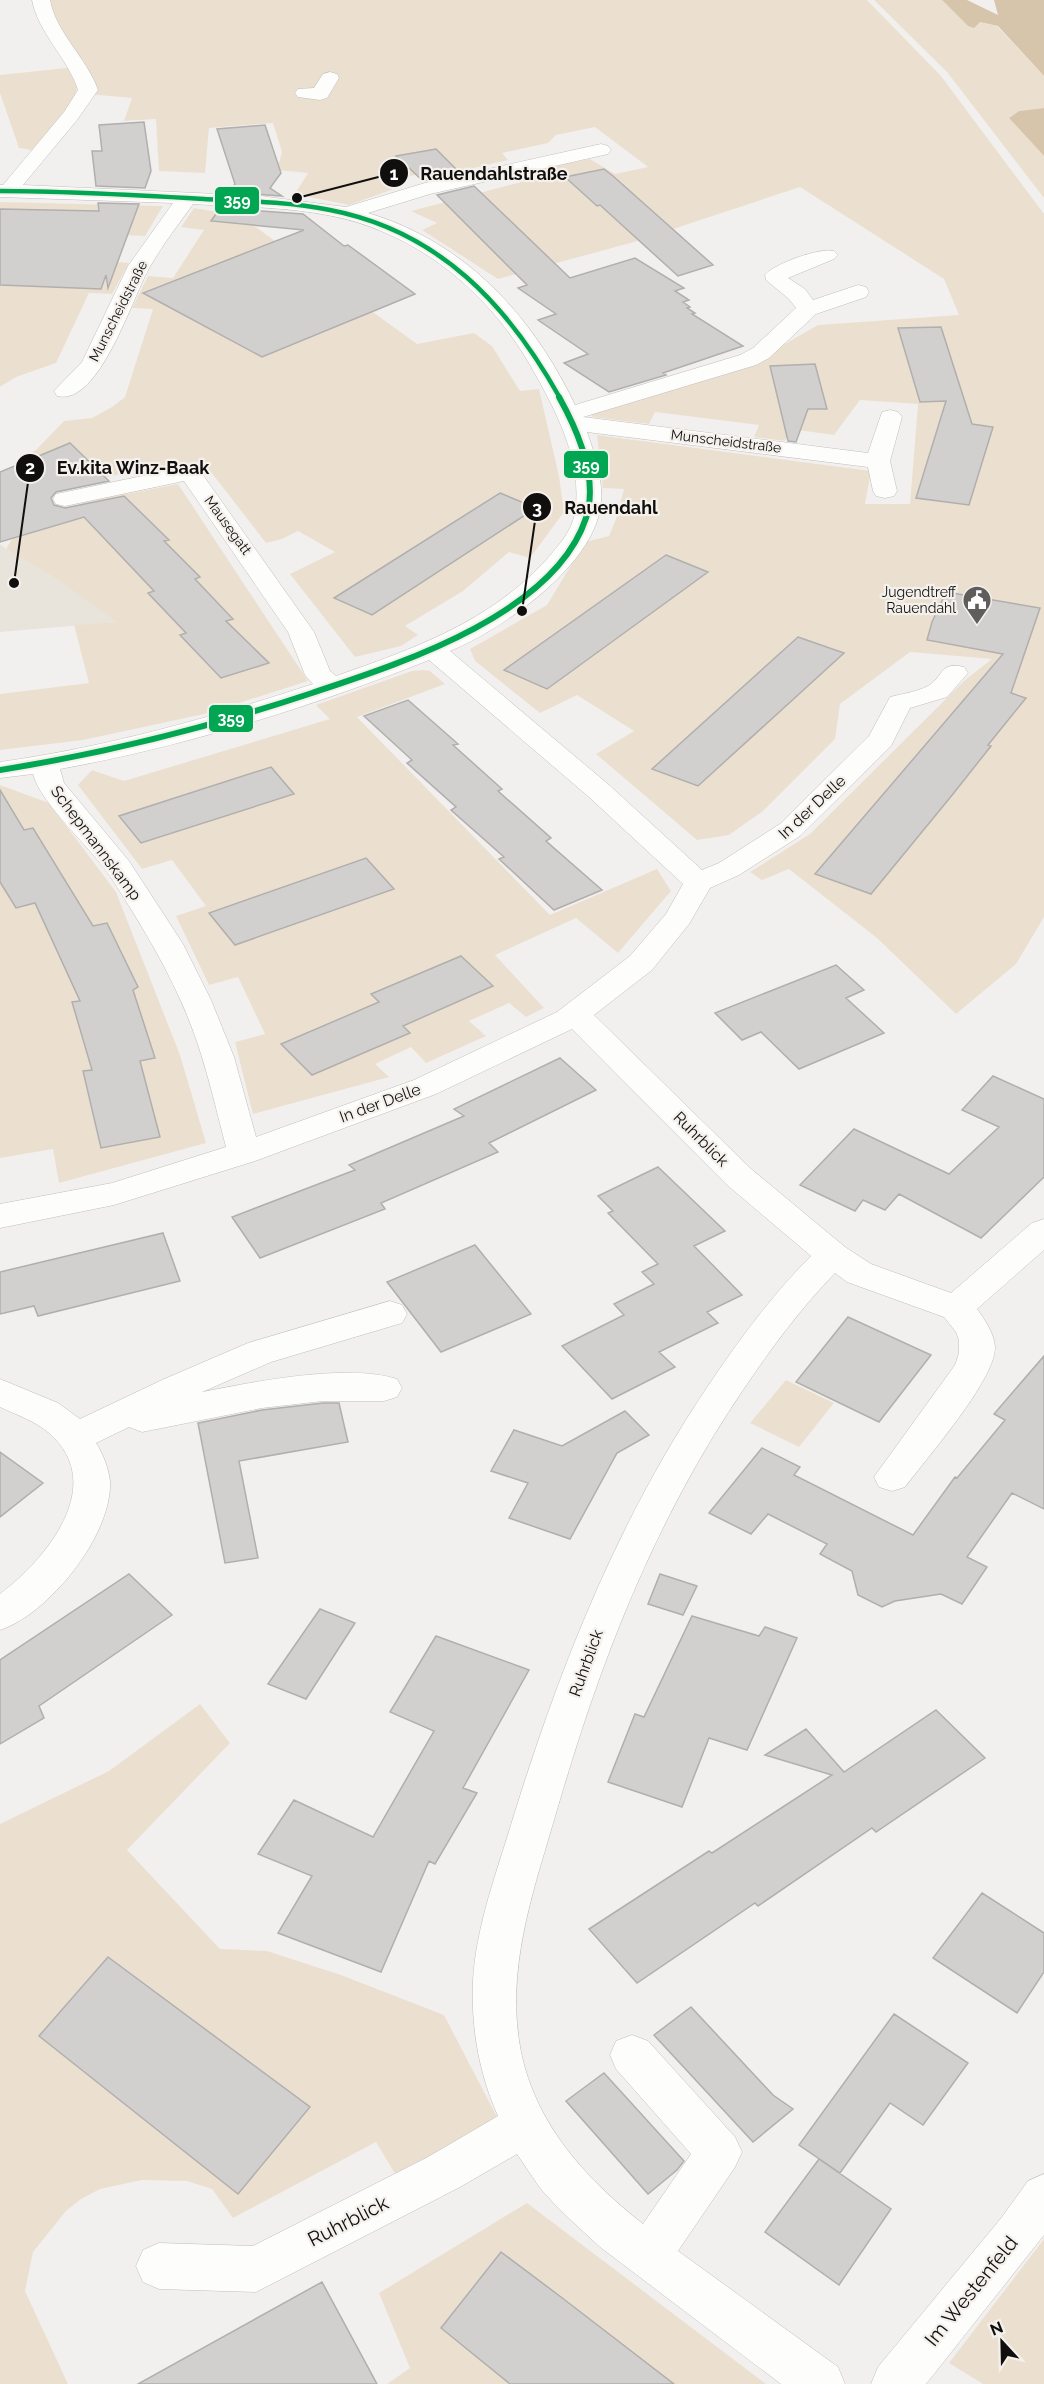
<svg xmlns="http://www.w3.org/2000/svg" width="1044" height="2384" viewBox="0 0 1044 2384" font-family="Raleway,sans-serif">
<style>
.built{fill:#e8e3db}
.green{fill:#ebe0d0}
.water{fill:#d6c5ab}
.building{fill:#d1d0ce;stroke:#b1afad;stroke-width:1.5}
.lines{fill:none;stroke-linecap:round;stroke-linejoin:round}
.minor-casing{stroke:#c0bebd;stroke-width:1}
.minor{fill:#fdfdfc;fill-rule:evenodd}
.bus-1-far1-casing{stroke:#f4f1ec;stroke-width:8}
.bus-1-casing{stroke:#f4f1ec;stroke-width:10}
.bus-1-far1{stroke:#00a651;stroke-width:4.5}
.bus-1{stroke:#00a651;stroke-width:6}
.labels{text-anchor:middle;dominant-baseline:central;stroke-width:4.5;stroke-linejoin:round;paint-order:stroke}
.far-street-label{font-size:14px;fill:#110f0e;stroke:#f4f1ec}
.far-poi-label{font-size:14px;fill:#110f0e;stroke:#f4f1ec;text-anchor:end}
.street-label{font-size:16px;fill:#110f0e;stroke:#f4f1ec}
.near-street-label{font-size:20px;fill:#110f0e;stroke:#f4f1ec}
.leader{fill:none;stroke:#110f0e;stroke-width:2}
.callout-dot{fill:#110f0e;stroke:#f4f1ec;stroke-width:2}
.mark-label{font-size:18px;text-anchor:middle;font-weight:bold;fill:#fff}
.callout-label{font-size:18px;text-anchor:middle;font-weight:bold;fill:#110f0e;stroke:#f4f1ec;stroke-width:4.5;stroke-linejoin:round;paint-order:stroke}
.line-badge{stroke:#f4f1ec;stroke-width:2}
.badge-label{font-size:16px;text-anchor:middle;font-weight:bold;fill:#fff}
</style>
<rect width="100%" height="100%" fill="#f2f0ee"/>
<!-- built -->
<path class="built" d="M0,544L6,549L56,579L118,622L0,632Z"/>
<!-- green -->
<path class="green" d="M48,0H867L941,76L1044,214V917L1016,964L956,1014L877,938L789,869L762,880L750,872L810,834L965,680L992,659L910,652L840,704L835,739L763,811L729,835L697,840L596,754L634,731L577,695L540,713L475,661L470,649L547,605L585,542L609,536L616,519L624,489L603,488L597,435L871,471L865,504H910L918,404L860,400L834,435L790,429L785,441L754,437L759,425L655,412L649,424L593,417L589,413L755,361L818,325L959,315L944,279L800,187L634,242L498,279L422,230L437,223L411,211L529,180L519,173L590,159L615,174L648,167L595,127L556,135L548,143L502,153L508,160L427,179L419,174L394,180L402,186L349,205L295,194L308,173L277,170L282,152L273,123L209,128L205,173L159,171L156,119L124,121L132,98L87,94L59,36Z
M874,0H942L968,26L980,22L997,26L1044,76V108L1019,111L1009,118L1044,156V198L947,72Z
M75,67C86,102 55,126 33,150L19,148L0,93V75Z
M0,202L163,206L145,236L121,235L105,261L129,263L112,294L89,293L56,363L16,377L0,387Z
M194,208L217,212L212,221L253,225L417,344L474,333L492,346L520,391L539,389L559,476L564,512L530,558L509,552L463,591L405,626L418,635L401,646L355,657L290,574L335,552L298,531L282,539L266,543L204,463L145,469L65,486L15,461L36,450L64,421L92,418L112,407L125,397L153,309L132,308L148,276L173,278L204,230L181,227Z
M178,484L308,681L204,714L83,740L0,750V694L89,683L74,625L117,622L56,579L6,549L12,539L64,523L54,513L85,502Z
M423,670L430,671L445,684L357,717L550,915L657,869L671,891L618,953L576,918L495,955L544,1008L526,1017L509,1003L469,1021L486,1036L426,1063L411,1047L375,1064L389,1077L253,1114L235,1042L265,1034L238,977L209,985L176,916L206,906L172,860L142,869L78,785L92,770L124,781L330,719L316,705L412,671Z
M0,785L49,803L116,892L180,1055L206,1143L59,1183L53,1149L0,1158Z
M786,1380L834,1403L799,1447L750,1423Z
M200,1704L230,1743L127,1850L220,1949L267,1951L341,1975L444,2015L498,2119L397,2177L376,2142L233,2218L212,2189L187,2181L142,2180L100,2189L81,2199L66,2211L33,2252L25,2291L68,2384H0V1824L109,1771Z
M527,2203L766,2384H387L410,2368L379,2293Z
M1044,2239V2384H983L949,2363Z"/>
<!-- water -->
<path class="water" d="M942,0H967L998,15L994,0H1044V76L998,26L980,22L974,28L968,26Z
M1044,108V156L1009,118L1019,111Z"/>
<!-- building -->
<path class="building" d="M144,122L151,171L145,188L96,186L92,151H102L99,125Z
M265,125L281,173L270,188L282,196L229,192L235,184L217,129Z
M436,149L460,173L423,181L396,156Z
M604,169L613,176L713,265L678,276L600,205L597,206L565,177Z
M474,186L570,278L635,258L684,288L675,291L689,300L683,302L690,307L687,308L695,313L692,314L743,346L663,373L666,375L609,392L564,363L588,354L538,320L556,314L518,288L527,285L437,195Z
M98,203L139,204L108,288L106,275L101,289L0,285V209L99,211Z
M220,208L303,214L344,246L348,245L415,294L262,357L143,293L304,230L211,221Z
M941,327L972,424L993,427L969,505L916,498L946,401L920,402L898,328Z
M815,364L827,409H808L796,442L788,441L770,366Z
M70,443L109,481L56,492L51,498L54,505L65,508L124,496L169,540L164,541L200,577L195,579L233,619L226,621L269,663L221,678L180,635L186,633L148,593L154,591L84,517L0,542V472Z
M500,493L536,508L372,615L334,598Z
M666,555L708,572L547,689L504,670Z
M946,592L1040,608L1011,693L1026,698L988,745L991,746L953,794L871,894L815,874L1003,654L927,640L932,622Z
M798,637L844,653L698,786L652,769Z
M408,700L458,744L453,745L502,789L498,791L551,838L546,841L602,890L554,910L499,859L504,857L451,810L456,807L407,763L412,760L364,716Z
M271,767L294,794L141,843L119,816Z
M0,790L24,830L33,828L93,926L107,923L138,987L133,990L155,1058L140,1061L160,1137L101,1148L83,1071L92,1070L72,1002L80,1001L35,903L16,908L0,882Z
M366,858L394,889L235,945L209,913Z
M461,956L493,986L403,1026L410,1033L312,1075L281,1044L379,1002L371,994Z
M836,965L864,990L846,998L884,1033L799,1069L761,1032L742,1040L715,1013Z
M560,1058L596,1090L489,1143L498,1152L381,1203L385,1209L260,1258L232,1217L355,1170L349,1165L464,1116L454,1109Z
M993,1076L1044,1099V1177L981,1238L899,1194L885,1210L863,1200L855,1211L800,1185L854,1129L949,1174L999,1127L962,1110Z
M658,1167L725,1231L694,1246L742,1295L707,1312L718,1323L659,1352L675,1367L612,1399L562,1346L624,1315L614,1304L654,1284L642,1272L658,1264L608,1213L613,1211L598,1196Z
M163,1233L180,1281L38,1316L34,1306L0,1314V1272Z
M475,1245L531,1314L441,1352L387,1282Z
M848,1317L931,1355L879,1422L796,1382Z
M1044,1356V1509L1012,1493L967,1557L987,1567L962,1604L941,1594L895,1601L882,1607L858,1595L852,1571L820,1554L827,1544L768,1514L751,1534L709,1513L762,1448L800,1467L794,1475L913,1535L955,1477L957,1478L1005,1420L994,1414Z
M323,1403H339L348,1442L239,1461L258,1558L225,1563L198,1423L262,1410Z
M625,1411L649,1435L617,1453L570,1539L509,1518L528,1483L491,1471L514,1430L562,1446Z
M0,1452L43,1483L0,1517Z
M129,1574L172,1615L39,1706L44,1718L0,1744V1660Z
M660,1574L697,1586L683,1615L648,1604Z
M320,1609L355,1623L306,1699L268,1684Z
M692,1616L759,1636L765,1627L797,1638L747,1750L709,1738L682,1807L608,1782L635,1714L644,1717Z
M436,1636L529,1670L463,1788L477,1793L435,1864L429,1861L381,1972L278,1933L312,1876L258,1854L294,1800L373,1837L434,1731L390,1712Z
M936,1710L985,1758L876,1832L872,1828L758,1906L755,1903L637,1983L589,1929L709,1851L712,1853L832,1775L765,1755L806,1729L844,1772Z
M982,1893L1044,1933V1972L1017,2013L933,1958Z
M108,1957L310,2107L238,2194L39,2036Z
M691,2007L773,2095L793,2109L753,2142L654,2035Z
M894,2014L968,2063L923,2125L890,2103L840,2173L799,2145Z
M604,2073L684,2161L677,2170L648,2194L566,2101Z
M819,2159L891,2209L839,2285L765,2232Z
M501,2252L561,2297L674,2384H510L441,2328Z
M322,2282L377,2384H138Z"/>
<g class="lines">
<!-- minor casing -->
<g class="minor-casing">
<path id="minor" d="M32,0H50C56,33 87,58 98,90L77,120L23,185L260,196L346,207L425,183L601,144L608,146L611,150L608,154L430,194L368,213C465,242 532,315 575,405L740,355L753,348L796,308L789,299L766,280L765,275C773,264 821,247 834,251L838,255L834,259L788,278L805,289L813,300L858,285L866,287L869,292L866,297L816,314L769,358L756,365L583,417L868,453L882,412L890,410L898,412L902,417L890,461L897,491L894,496L885,498L876,496L873,491L868,467L587,432C596,458 607,490 598,518C581,574 502,629 450,651L609,785L702,870L719,863L780,824L869,736L890,697C901,694 917,692 928,686C944,676 940,661 964,667L968,673L947,697L910,708L891,746L800,836L739,875L710,888L689,924L652,970L594,1015L750,1168L845,1247L871,1264L951,1293L1032,1223L1044,1219V1250L977,1309C985,1320 994,1333 995,1347C996,1379 926,1459 905,1487L892,1491L879,1487L874,1477L955,1365L959,1353V1340L956,1332L944,1317L847,1282L835,1273C801,1308 772,1347 745,1387C653,1522 599,1664 554,1820C532,1895 505,1972 521,2052C536,2125 586,2179 643,2224L691,2154L616,2069L610,2055L616,2041L632,2035L648,2041L735,2137L742,2152L735,2167L678,2251L838,2367L845,2384H781L600,2247L559,2209L540,2188L517,2154L460,2187L256,2292L159,2289L143,2282L136,2266L143,2250L159,2243L253,2246L428,2157L498,2116C479,2073 471,2028 473,1981C476,1925 498,1869 514,1815C561,1664 619,1518 708,1386C739,1340 772,1295 811,1256L726,1184L572,1029L436,1094L255,1161L114,1205L0,1228V1204L112,1183L226,1147C213,1097 202,1046 180,999C161,957 137,918 112,879C93,849 41,805 33,774L0,778V762C107,747 210,718 313,684L305,675L288,632L184,481L65,506L56,504L53,499L56,494L190,466L198,468L314,632L330,671L336,676C413,649 490,622 547,559C558,546 572,531 575,513C583,464 558,414 534,372C500,310 447,258 381,231C323,206 255,208 193,204C179,224 163,244 151,265C133,294 100,407 57,396L54,391L82,362L128,266L173,203L0,197V185H3L64,112L78,90C68,58 38,33 32,0ZM429,660L589,797L683,884L666,914L630,956L557,1012L414,1080L256,1137L234,1057L211,1000L183,944L129,861L64,783L60,769C186,746 311,707 429,660Z
M330,72L337,74L339,78L327,98L320,100L298,97L295,93L298,89L314,88L323,74Z
M390,1301L402,1305L407,1314L402,1323L271,1362L202,1392C253,1382 347,1363 397,1379L402,1388L397,1397L384,1401H323L262,1408L142,1432L129,1427L96,1443C103,1454 109,1469 110,1482C112,1535 49,1614 0,1630V1594C45,1560 109,1485 49,1433C35,1421 17,1415 0,1407V1379L58,1403L80,1419L162,1380L248,1343Z
M1044,2174V2235L926,2384H871L878,2367L1002,2217L1028,2181Z"/>
</g>
<!-- minor -->
<use href="#minor" class="minor"/>
<!-- bus-1-far1 casing -->
<g class="bus-1-far1-casing">
<path id="bus-1-far1" d="M0,191C68,191 136,195 204,199C246,201 289,202 330,210C439,231 508,305 560,398"/>
</g>
<!-- bus-1 casing -->
<g class="bus-1-casing">
<path id="bus-1" d="M0,770C106,753 210,727 312,693C399,664 554,615 586,518C599,478 578,431 559,397"/>
</g>
<!-- bus-1-far1 -->
<use href="#bus-1-far1" class="bus-1-far1"/>
<!-- bus-1 -->
<use href="#bus-1" class="bus-1"/>
</g>
<!-- icons -->
<defs>
<g id="civic-pin" transform="scale(1.5)"><path d="M0 17L-7.5 6A9.5 9.5 0 1 1 7.5 6Z" fill="#605e5c" stroke="#f4f1ec"/><path d="M-.6-6.5H3V-4.5H.6V-3L4-1V1h2V6H-6V1h2V-1L-.6-3ZM-1.2 2.5V6h2.4V2.5Z" fill="#fff"/></g>
</defs>
<g fill-rule="evenodd">
<use href="#civic-pin" x="977" y="600"/>
</g>
<g class="labels">
<!-- far-street labels -->
<g class="far-street-label">
<text transform="translate(118 311) rotate(-63)">Munscheidstraße</text>
<text transform="translate(726 441) rotate(7)">Munscheidstraße</text>
<text transform="translate(228 525) rotate(54)">Mausegatt</text>
</g>
<!-- far-poi labels -->
<g class="far-poi-label">
<text x="956" y="592">Jugendtreff<tspan x="956" dy="16">Rauendahl</tspan></text>
</g>
<!-- street labels -->
<g class="street-label">
<text transform="translate(812 807) rotate(-43)">In der Delle</text>
<text transform="translate(96 843) rotate(53)">Schepmannskamp</text>
<text transform="translate(380 1103) rotate(-20)">In der Delle</text>
<text transform="translate(701 1139) rotate(45)">Ruhrblick</text>
<text transform="translate(586 1663) rotate(-70)">Ruhrblick</text>
</g>
<!-- near-street labels -->
<g class="near-street-label">
<text transform="translate(348 2221) rotate(-27)">Ruhrblick</text>
<text transform="translate(971 2291) rotate(-51)">Im Westenfeld</text>
</g>
</g>
<!-- callouts -->
<path class="leader" d="M297 198L394 173M14 583L30 468M522 611L537 507"/>
<g class="callout-dot">
<circle cx="297" cy="198" r="6"/>
<circle cx="14" cy="583" r="6"/>
<circle cx="522" cy="611" r="6"/>
<circle cx="394" cy="173" r="15"/>
<circle cx="30" cy="468" r="15"/>
<circle cx="537" cy="507" r="15"/>
</g>
<g class="mark-label">
<text x="394" y="180">1</text>
<text x="30" y="474">2</text>
<text x="537" y="514">3</text>
</g>
<g class="callout-label">
<text x="494" y="180">Rauendahlstraße</text>
<text x="133" y="474">Ev.kita Winz-Baak</text>
<text x="611" y="514">Rauendahl</text>
</g>
<g class="line-badge">
<rect x="214" y="186" width="46" height="29" rx="6" fill="#00a651"/>
<rect x="563" y="450" width="46" height="29" rx="6" fill="#00a651"/>
<rect x="208" y="704" width="46" height="29" rx="6" fill="#00a651"/>
</g>
<g class="badge-label">
<text x="237" y="206">359</text>
<text x="586" y="471">359</text>
<text x="231" y="724">359</text>
</g>
<!-- north arrow -->
<g transform="translate(1002 2342) rotate(338)" stroke="#f4f1ec" stroke-width="4.5" paint-order="stroke">
<path d="M0-4.5L10 22L0 15L-10 22Z" fill="#110f0e"/>
<text y="-9" font-size="16" font-weight="bold" text-anchor="middle" fill="#110f0e">N</text>
</g>
</svg>
